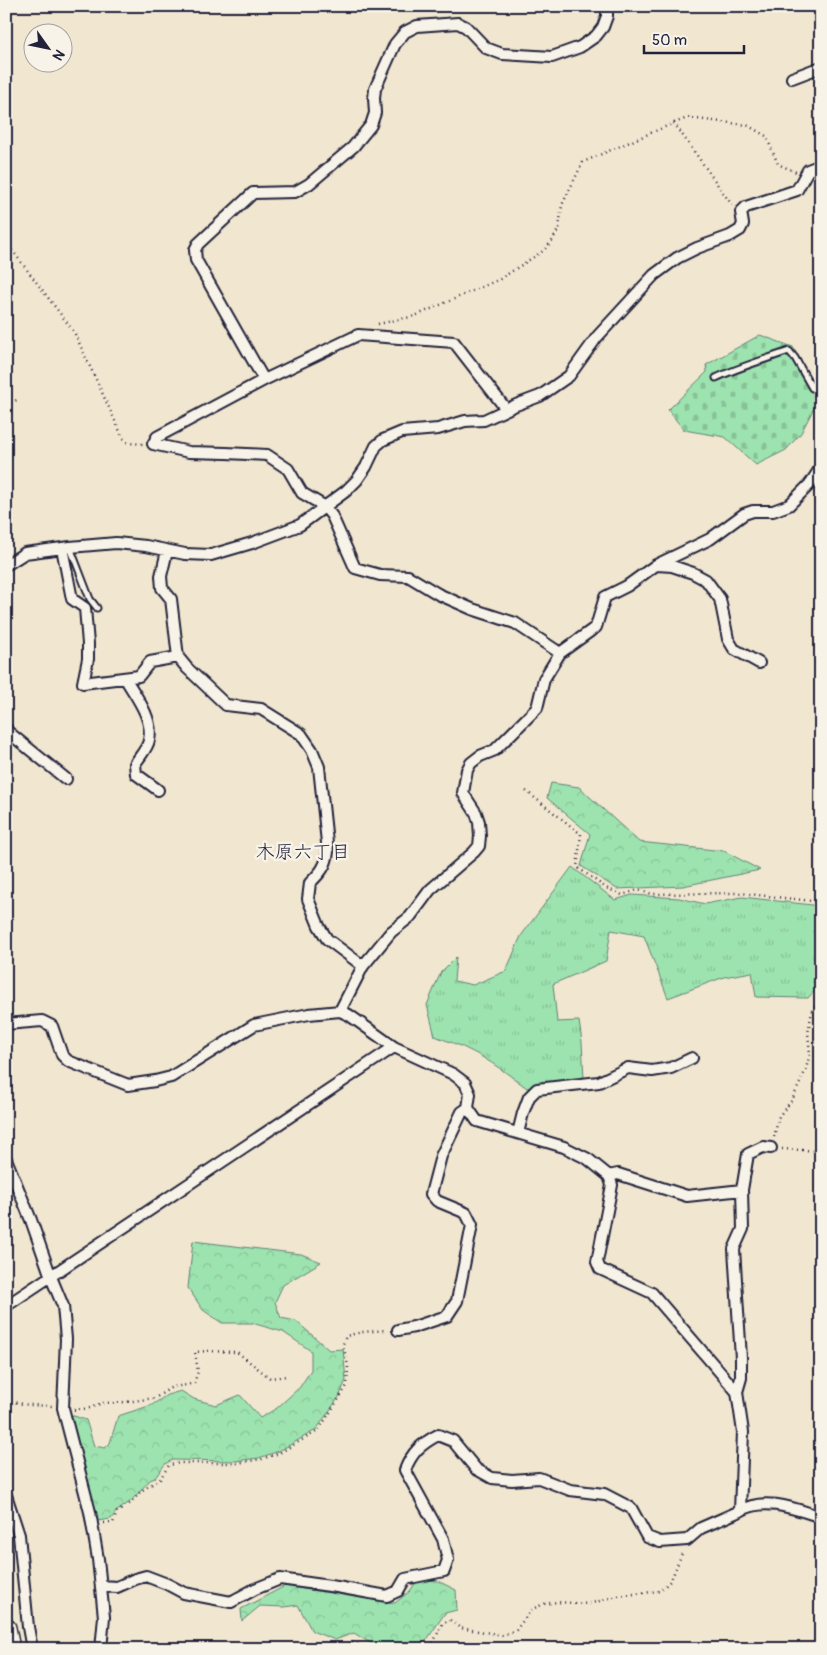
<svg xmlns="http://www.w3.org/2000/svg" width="827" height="1655" viewBox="0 0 827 1655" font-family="Pangolin,'Klee One',sans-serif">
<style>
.grass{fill:url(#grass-tufts);stroke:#608275}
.forest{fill:url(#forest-crowns);stroke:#608275}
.cemetery{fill:url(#cemetery-stones);stroke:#608275}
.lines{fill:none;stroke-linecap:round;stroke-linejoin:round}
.service-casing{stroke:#22223b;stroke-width:9}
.minor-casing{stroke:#22223b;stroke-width:14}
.motorway-casing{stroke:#22223b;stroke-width:22}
.path{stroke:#22223b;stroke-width:2.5;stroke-dasharray:1 4;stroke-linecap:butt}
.service{stroke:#f7f3e8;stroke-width:5}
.minor{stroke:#f7f3e8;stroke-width:10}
.motorway{stroke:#f7f3e8;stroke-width:19}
.labels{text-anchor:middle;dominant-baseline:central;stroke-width:5;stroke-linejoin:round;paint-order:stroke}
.neighbourhood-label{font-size:19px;fill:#22223b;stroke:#f7f3e8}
</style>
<defs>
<pattern id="grass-tufts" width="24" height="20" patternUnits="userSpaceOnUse" patternTransform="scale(1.25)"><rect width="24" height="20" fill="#9de3af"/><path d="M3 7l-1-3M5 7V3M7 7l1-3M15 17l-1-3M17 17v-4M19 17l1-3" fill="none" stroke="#87c297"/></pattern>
<pattern id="forest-crowns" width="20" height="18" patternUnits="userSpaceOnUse" patternTransform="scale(1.25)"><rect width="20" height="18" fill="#9de3af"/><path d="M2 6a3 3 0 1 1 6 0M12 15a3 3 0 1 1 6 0" fill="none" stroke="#87c297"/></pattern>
<pattern id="cemetery-stones" width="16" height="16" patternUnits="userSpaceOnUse" patternTransform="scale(1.25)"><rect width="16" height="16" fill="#9de3af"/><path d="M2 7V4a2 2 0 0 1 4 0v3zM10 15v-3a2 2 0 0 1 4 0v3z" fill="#87c297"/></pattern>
</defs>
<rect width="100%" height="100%" fill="#f1e6d0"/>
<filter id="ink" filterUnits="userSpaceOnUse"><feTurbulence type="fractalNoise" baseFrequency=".02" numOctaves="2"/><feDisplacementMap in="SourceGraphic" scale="10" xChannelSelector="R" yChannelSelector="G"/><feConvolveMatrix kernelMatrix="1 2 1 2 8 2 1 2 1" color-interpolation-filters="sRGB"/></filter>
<g filter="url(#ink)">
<!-- grass -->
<path class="grass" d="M572,867L615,900L632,895L679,898L705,904L742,897L821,906V984L808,998L756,997L752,972L724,977L668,998L644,936L611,930L606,961L553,984L557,1022L579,1021L582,1042L584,1079L527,1088C509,1075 491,1061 471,1051C460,1045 447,1041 435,1036L427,1005L441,972L456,957L454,981L473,985L506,971L521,936Z"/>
<!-- forest -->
<path class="forest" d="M551,783L579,787L639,842L724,851L760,870L683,886L617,889L581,866L590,834L547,798Z
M193,1241L301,1254L321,1262L283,1285L275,1302L281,1318L296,1321L329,1350L343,1349L346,1380L339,1397L316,1430L279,1451L259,1458L235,1461L172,1460L165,1464L155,1478L150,1480L131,1501L116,1512L111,1519L97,1521L71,1415L86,1420L94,1446L105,1448L110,1443L118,1416L152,1405L167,1395L181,1391L194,1399L216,1405L240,1395L260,1418L277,1408L300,1387L311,1370V1351L283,1332L252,1323H222L203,1310L188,1288Z
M418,1579L438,1581L456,1590L457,1610L445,1613L426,1641L412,1649H385L375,1646L354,1633L335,1640L312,1631L298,1605L284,1607L260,1606L242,1621L241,1609L285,1586L395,1603L410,1591Z"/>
<!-- cemetery -->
<path class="cemetery" d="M760,335L793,347L819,398L801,433L786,450L756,465L725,437L684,430L668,410L707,372L706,365Z"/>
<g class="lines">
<!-- service casing -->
<g class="service-casing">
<path id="service" d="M716,378C739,367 764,360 789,351L795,358L812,388L821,380
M70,547L90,599L97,608"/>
</g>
<!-- minor casing -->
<g class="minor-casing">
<path id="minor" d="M792,78L821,67
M264,380L196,260L195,250L198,244L253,193L295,192L309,184L353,147L371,125L375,113L374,98L375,89L395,44L405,32L417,26L458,23L466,27L486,48L502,54L552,57L580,47L596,36L603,27L607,16V6
M506,409L454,342L358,335L264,380L157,437L153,444L189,452L226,453L267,455L288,469L302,493L324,506L332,516L355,568L380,575L408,576L438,594L472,609L515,623L560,653
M62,548L72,599L85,608L88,644V659L83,683L139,676L150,662L178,657
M167,551L161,576L162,588L171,599L178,657L187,668L226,705L261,709L301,734L312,750L319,767L328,852C326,867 320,873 310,883L308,899L319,926L327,939L363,966
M6,565L25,553L70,547L116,543L146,546L185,554L211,555L252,543L300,525L346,491L357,480L366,467L376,446L383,440L402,432L438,429L465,421L484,420L516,405L540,396L569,376L597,337L654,275L677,258L697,248L730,236L740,230L743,224L741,212L746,207L797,190L808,170L821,165
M657,565L672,566L693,573L706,580L720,599L728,639L734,649L759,663
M125,678C135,695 154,719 149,740C148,748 139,757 135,764L136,774L158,790
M6,728L7,731L66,779
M340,1011L363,966L391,932L410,917L430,890L474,852L479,846L480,836L479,822L476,813L463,793L467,770L471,763L480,756L495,750L537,708L544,679L560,653L596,627L605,597L627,586L656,565L710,539L744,514L753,511H773L789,505L810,484L821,467
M6,1024L42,1021L52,1026L62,1055L68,1061L128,1085L155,1081L171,1077L254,1025L309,1014L340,1011L349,1015L394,1047L453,1074L465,1083L470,1094L468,1108L477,1121L564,1147L588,1159L609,1176L612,1185L597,1262L600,1269L652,1293L737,1392
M518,1133L523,1113L529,1097L537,1089L599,1082L628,1068L652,1071L671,1068L692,1058
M6,1159L31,1220L51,1277L63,1306L66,1339L63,1408L90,1512L98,1559L104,1617L101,1649
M609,1176L618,1174L687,1196L742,1190
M6,1306L394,1047
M398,1330L414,1327L447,1316L457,1301L472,1225L466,1213L437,1201L431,1194L441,1156L462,1112L468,1108
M6,1495L19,1535L28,1627L32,1649
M740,1511C764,1496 796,1509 821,1517
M101,1586L117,1587L135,1579L146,1576L167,1584L184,1593L231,1602L255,1589L280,1579L337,1587L387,1596L398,1591L405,1579L444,1571L448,1560L443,1539L405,1470C412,1452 421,1444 438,1435L453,1441L476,1469L492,1478L512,1480L539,1478L570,1490L604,1494L631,1508L647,1537L660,1542L687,1540L701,1528L740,1511L743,1432L737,1392L741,1378V1358L734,1249L743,1229L742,1190L748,1154L763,1147L771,1148"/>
</g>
<!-- motorway casing -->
<g class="motorway-casing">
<path id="motorway" d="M6,1628L10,1649"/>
</g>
<!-- path -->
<path class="path" d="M674,123L688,118L747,125L766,136L778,164L796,172
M6,242L74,332L123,438L128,443L143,444
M378,324L415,316L500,279L543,251L552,241L559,228L562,205L583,162L674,123L732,205
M6,404L20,399
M526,791L581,834L577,867L606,888L622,895L638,890L652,894L740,893L821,902
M774,1137L779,1116L792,1100L805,1072L810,1054L808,1033L812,1011L821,999
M782,1149L821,1151
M6,1401L29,1405L52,1406
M74,1410L90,1408L102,1403L126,1402L155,1398L172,1387L187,1385L194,1383L198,1372L195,1352L208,1351L237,1352L270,1378L287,1376
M104,1523H113L117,1512L131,1503L141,1491L160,1479L169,1465L180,1463H237L262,1459L279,1453L318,1431L347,1386L348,1366L343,1344L346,1336L362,1332L387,1330
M339,1649C350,1640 354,1641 366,1649
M425,1649L433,1643L443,1623L450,1620L460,1628L503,1635L516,1630L532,1609L544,1604L557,1602L589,1604L617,1596L660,1591L671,1580L683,1551"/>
<!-- service -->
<use href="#service" class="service"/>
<!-- minor -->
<use href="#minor" class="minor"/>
<!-- motorway -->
<use href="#motorway" class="motorway"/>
</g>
</g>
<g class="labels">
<!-- neighbourhood labels -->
<g class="neighbourhood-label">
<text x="303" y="852">木原六丁目</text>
</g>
</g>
<!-- margin -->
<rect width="827" height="1655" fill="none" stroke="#f7f3e8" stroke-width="25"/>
<rect x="12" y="12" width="802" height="1630" fill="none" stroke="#22223b" stroke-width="2" filter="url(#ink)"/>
<!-- north arrow -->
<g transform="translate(48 48) rotate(123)"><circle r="24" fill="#f7f3e8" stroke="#a29fa3"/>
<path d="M0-4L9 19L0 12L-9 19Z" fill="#22223b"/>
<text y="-8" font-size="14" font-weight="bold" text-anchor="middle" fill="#22223b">N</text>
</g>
<!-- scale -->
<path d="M644 45v8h100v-8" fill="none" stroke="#22223b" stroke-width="2.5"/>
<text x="652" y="45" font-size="15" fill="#22223b" stroke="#f7f3e8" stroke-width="4" paint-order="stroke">50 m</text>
</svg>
